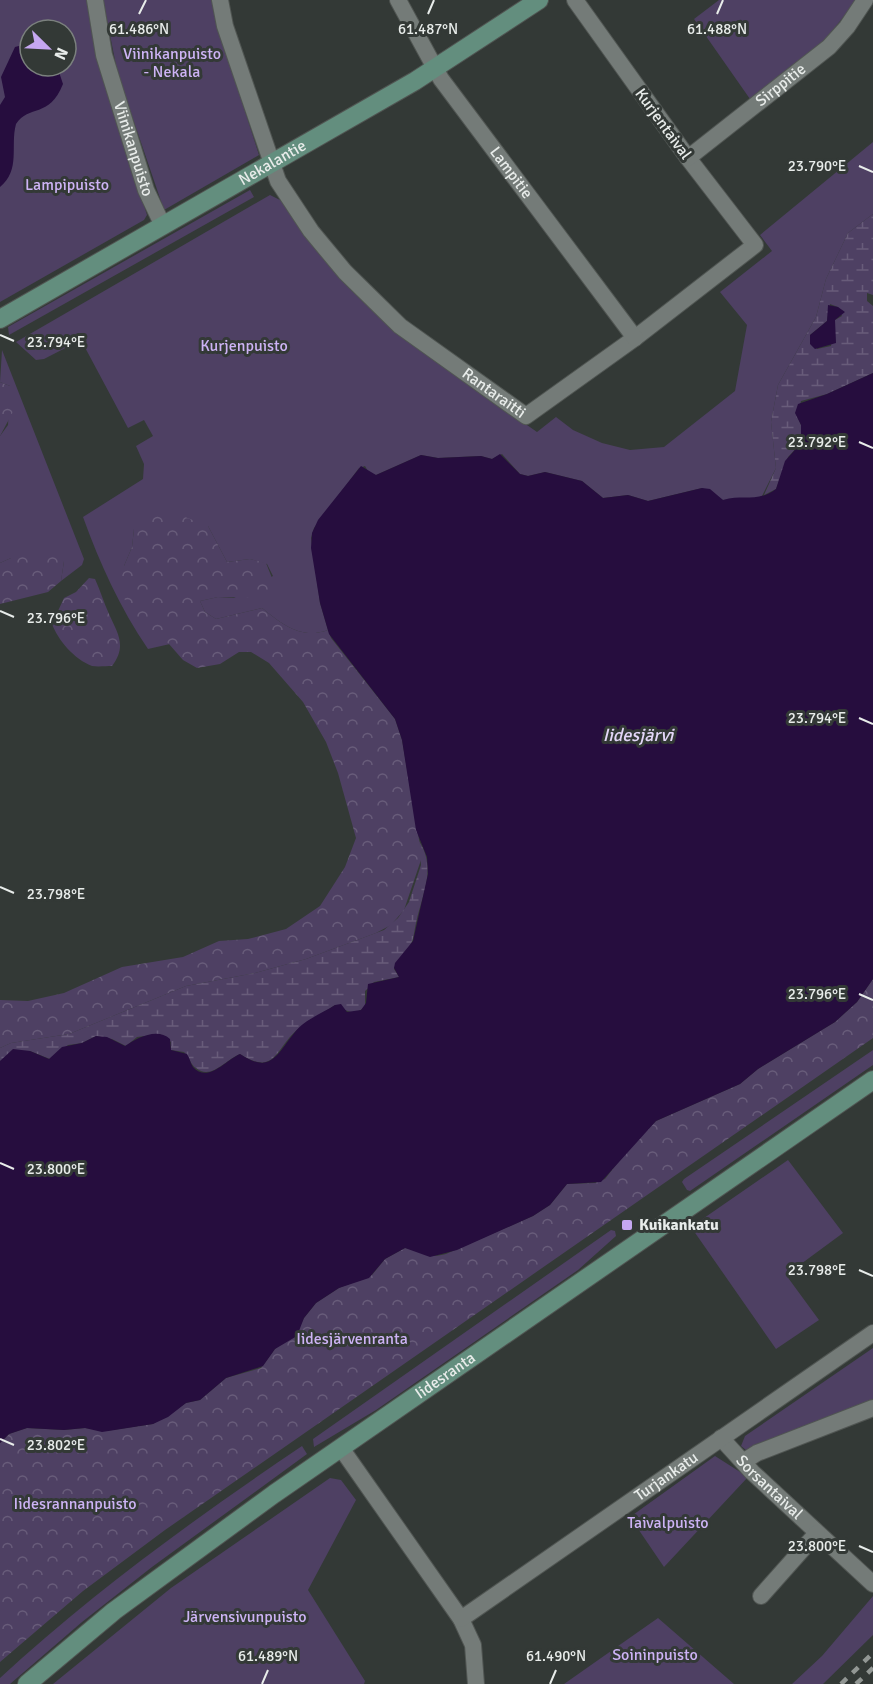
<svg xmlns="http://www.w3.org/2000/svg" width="873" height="1684" viewBox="0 0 873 1684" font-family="Signika,sans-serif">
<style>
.green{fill:#4e4063;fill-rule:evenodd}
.forest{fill:url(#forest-crowns)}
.wetland{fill:url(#wetland-marsh);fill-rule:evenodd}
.water{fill:#260d3e}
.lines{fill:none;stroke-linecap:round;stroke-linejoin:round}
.street-casing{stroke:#505552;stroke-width:18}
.secondary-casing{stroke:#505552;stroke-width:20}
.street{stroke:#747b78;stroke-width:16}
.secondary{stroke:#638e7e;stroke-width:18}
.rail{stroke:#929794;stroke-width:4.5;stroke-dasharray:8 8;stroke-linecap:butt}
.ticks{fill:none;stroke:#e8ecea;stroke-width:2}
.poi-dot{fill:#c5a7f1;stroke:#333936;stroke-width:2}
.labels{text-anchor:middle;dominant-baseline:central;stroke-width:6;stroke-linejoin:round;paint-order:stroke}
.park-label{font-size:16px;fill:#cdb3f5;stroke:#333936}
.street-label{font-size:16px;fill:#e8ecea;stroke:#333936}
.poi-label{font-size:16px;font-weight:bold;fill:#e8ecea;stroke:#333936;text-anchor:start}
.water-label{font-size:18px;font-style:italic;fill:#e4d7f9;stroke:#333936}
.ticks-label{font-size:15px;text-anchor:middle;fill:#e8ecea;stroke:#333936;stroke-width:6;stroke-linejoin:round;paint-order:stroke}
</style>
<defs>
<pattern id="forest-crowns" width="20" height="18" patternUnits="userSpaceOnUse" patternTransform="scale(1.5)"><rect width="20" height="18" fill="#4e4063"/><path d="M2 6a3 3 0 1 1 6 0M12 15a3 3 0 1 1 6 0" fill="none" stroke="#685c7a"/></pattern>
<pattern id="wetland-marsh" width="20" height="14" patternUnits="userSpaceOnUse" patternTransform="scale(1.5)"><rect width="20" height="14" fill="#4e4063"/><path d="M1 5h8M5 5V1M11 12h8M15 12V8" fill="none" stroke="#685c7a"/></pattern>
</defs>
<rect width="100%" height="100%" fill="#333936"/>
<!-- green -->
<path class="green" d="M0,0H87L98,62L147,215L144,220L0,302ZM30,30H66V66H30Z
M103,0H213L220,33L259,155L164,210L118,75Z
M719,0H857L824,41L750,99L694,19Z
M873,142V214L848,233L826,279L816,317L778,385L771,422L776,468L761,498L723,500L702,488L648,501L628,495L603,498L582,481L545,472L528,476L520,474L502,454L492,459L481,456L438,458L421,455L376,475L369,473L365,466L359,468L314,528L311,538L320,603L328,630C301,640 282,624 262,608L216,619L205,612L200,601L218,597L234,598L273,576L267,564L250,559L227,562L208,526L134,529L132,547L124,566L156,632L170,644L148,649C120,608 100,564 83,517L143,479L144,464L136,446L153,436L144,420L128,428L81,340L44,359L36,360L16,342L270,195L284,202L386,322L425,354L537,432L556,417L573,430L602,443L630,450L664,447L735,391L747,325L720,292L772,251L760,235Z
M250,190L254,197L9,335L8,327Z
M2,350L84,559L82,565L61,581L64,561L11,558L0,563V436L8,425L10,386L0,382Z
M873,1050V1065L690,1191L687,1190L682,1182L684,1179Z
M788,1160L843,1233L786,1275L819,1320L776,1349L691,1227Z
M611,1230L615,1231L616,1236L578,1270L376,1410L314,1447L313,1439Z
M873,1348V1403L754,1450H746L741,1446L745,1436Z
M302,1446L307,1454L152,1567L82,1622L10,1684H0V1678C93,1592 197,1517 302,1446Z
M715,1456L748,1477L664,1567L630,1517Z
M330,1478L341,1480L356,1500L308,1590L365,1681L364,1684H53L171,1588Z
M873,1596V1635L823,1684H792L822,1656Z
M658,1618L734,1684H563H564Z"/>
<!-- forest -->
<path class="forest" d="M0,382L10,386L15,408L0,436Z
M154,515L185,517L208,526L227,562L250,559L266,563L276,588L268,598L218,597L200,601L205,612L216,619L262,608C282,624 301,640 328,630L331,638L395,719L402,740L422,857L404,910L391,925L376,933L306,959L255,973L186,986L69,1034L11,1043L0,1048V1000L28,1001L64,993L122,967L183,957L219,941L248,939L286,929L320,906L345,867L356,838L338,773L326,742L303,702L269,663L251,652H239L220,664L197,668L183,660L169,644L139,621L126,604L120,584L124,566L132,547L134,529L143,517Z
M48,554L64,561L61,581L48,592L0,604V563L11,558Z
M89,578L95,579C100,590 104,603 109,614C118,634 127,646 112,666C106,666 98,667 92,666C74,659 58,640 52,624L64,598L76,592Z
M873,979V1038L165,1530L83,1591L0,1662V1443L9,1434L27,1428L64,1430L85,1428L106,1431L153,1424L186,1403L200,1400L226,1378L261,1368L275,1349L286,1339L294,1337L304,1318L316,1303L339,1288L372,1275L385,1259L405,1248C422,1249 426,1260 446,1254L533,1216L550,1205L567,1184L595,1183L605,1179L630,1147L656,1121L740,1084L758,1069L835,1022L857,1002Z"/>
<!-- wetland -->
<path class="wetland" d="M873,214V295L867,293V301L873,306V373L827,394L801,401L797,416L801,425V443L788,457L776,489L764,495L776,468L771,422L778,385L816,317L826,279L848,233ZM830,304L838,307L842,316L835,320L831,346L817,349L810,335L827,321Z
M419,841C437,869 422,894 416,923C414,931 414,939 410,946C405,956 397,958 394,969L399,977L374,982L365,991V1006C354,1018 347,1010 335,1005C323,1013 310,1020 298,1029C275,1048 276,1077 240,1054C226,1059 211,1081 196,1068C191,1065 189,1057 184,1052L171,1050V1042L160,1034L137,1037L126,1046L112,1039L96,1036L82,1043L68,1045L50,1059L30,1051L0,1061V1048L11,1043L69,1034L186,986L255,973L306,959L384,930L398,918L409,902L421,865Z"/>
<!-- water -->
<path class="water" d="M30,43V66H57L63,84C49,119 29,104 16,124C10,146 21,170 0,187V105L5,97L1,77L15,47Z
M828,305L838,307L845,312L835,320L836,343L815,349L810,344V335L827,321Z
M873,373V979L857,1002L835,1022L758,1069L740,1084L656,1121L601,1182L567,1184L550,1205L533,1216L457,1250L430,1257L405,1248L385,1259L369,1278L339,1288L316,1303L304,1318L297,1336L275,1349L263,1366L226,1378L200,1400L186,1403L168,1417L153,1424L102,1432L85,1428L64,1430L27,1428L9,1434L0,1443V1061L13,1049L30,1051L49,1059L62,1047L82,1043L96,1036L107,1037L125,1046C137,1038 157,1027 170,1039L171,1050L187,1054C190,1058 190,1063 193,1067C208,1084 227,1059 240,1054C271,1075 277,1054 295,1032C304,1020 323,1013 335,1005L341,1004L347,1012L361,1010L366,1003L368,984L399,977L394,968L395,963L413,941L428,874L427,857L416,830L402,740L395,719L329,634L320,603L311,548L312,533L318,520L361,466L376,475L421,455L438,458L481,456L492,459L500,454L520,474L528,476L545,472L582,481L603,498L628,495L648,501L702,488L710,489L723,500C744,494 757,503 776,489L785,461L801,443V425L795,413L798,404L827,394Z"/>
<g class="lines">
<!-- street casing -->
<g class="street-casing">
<g id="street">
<path id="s1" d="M95,0L104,55L146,190L163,226"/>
<path id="s2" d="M220,0L225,26L278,181L311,231L345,272L400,326L526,416L635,338L755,245L688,158L575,0"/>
<path id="s3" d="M398,0L441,79L635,338"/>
<path id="s4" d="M688,158L829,47L847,27L865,0"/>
<path id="s5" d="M721,1438L752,1472L873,1584"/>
<path d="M341,1448L461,1619L473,1645L476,1684"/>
<path d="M743,1462L757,1453L873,1408"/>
<path d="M761,1596L817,1533"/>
<path id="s6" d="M461,1619L873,1333"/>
</g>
</g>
<!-- secondary casing -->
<g class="secondary-casing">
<g id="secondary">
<path id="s7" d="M0,319L415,81L539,0"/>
<path id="s8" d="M27,1684L114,1611L274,1494L873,1080"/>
</g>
</g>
<!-- street -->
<use href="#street" class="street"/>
<!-- secondary -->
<use href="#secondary" class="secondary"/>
<!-- rail -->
<path class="rail" d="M841,1684L873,1653
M856,1684L873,1668"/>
</g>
<!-- ticks -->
<path class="ticks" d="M139,14L146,0M428,14L434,0M717,14L723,0M859,166L873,172M0,335L14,341M859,442L873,448M0,611L14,617M859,718L873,724M0,887L14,893M859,994L873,1000M0,1163L14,1169M859,1270L873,1276M0,1439L14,1445M859,1546L873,1552M262,1684L268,1670M550,1684L556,1670"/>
<!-- markers -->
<rect class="poi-dot" x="621" y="1219" width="12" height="12" rx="3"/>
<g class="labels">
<!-- park labels -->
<g class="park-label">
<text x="172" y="54">Viinikanpuisto<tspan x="172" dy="18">- Nekala</tspan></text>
<text x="67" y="185">Lampipuisto</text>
<text x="244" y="346">Kurjenpuisto</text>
<text x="352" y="1339">Iidesjärvenranta</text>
<text x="75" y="1504">Iidesrannanpuisto</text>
<text x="668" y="1523">Taivalpuisto</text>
<text x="245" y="1617">Järvensivunpuisto</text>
<text x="655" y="1655">Soininpuisto</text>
</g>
<!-- street labels -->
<g class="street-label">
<text stroke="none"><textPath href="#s4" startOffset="118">Sirppitie</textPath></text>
<text transform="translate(663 124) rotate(54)">Kurjentaival</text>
<text stroke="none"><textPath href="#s1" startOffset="154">Viinikanpuisto</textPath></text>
<text stroke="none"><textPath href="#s7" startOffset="314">Nekalantie</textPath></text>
<text stroke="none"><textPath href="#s3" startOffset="207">Lampitie</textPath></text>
<text stroke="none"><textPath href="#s2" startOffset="496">Rantaraitti</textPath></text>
<text stroke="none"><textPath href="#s8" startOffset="520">Iidesranta</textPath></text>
<text stroke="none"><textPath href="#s6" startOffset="250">Turjankatu</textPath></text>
<text stroke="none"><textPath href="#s5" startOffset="69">Sorsantaival</textPath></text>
</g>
<!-- poi labels -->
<g class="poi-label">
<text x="639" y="1225">Kuikankatu</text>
</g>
<!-- water labels -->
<g class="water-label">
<text x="638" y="735">Iidesjärvi</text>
</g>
</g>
<g class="ticks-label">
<text x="139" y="34">61.486°N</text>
<text x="428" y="34">61.487°N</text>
<text x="717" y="34">61.488°N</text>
<text x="817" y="171">23.790°E</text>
<text x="56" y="347">23.794°E</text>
<text x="817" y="447">23.792°E</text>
<text x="56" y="623">23.796°E</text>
<text x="817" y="723">23.794°E</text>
<text x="56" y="899">23.798°E</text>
<text x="817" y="999">23.796°E</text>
<text x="56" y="1174">23.800°E</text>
<text x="817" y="1275">23.798°E</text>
<text x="56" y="1450">23.802°E</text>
<text x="817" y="1551">23.800°E</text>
<text x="268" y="1661">61.489°N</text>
<text x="556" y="1661">61.490°N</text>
</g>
<!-- north arrow -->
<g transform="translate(48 48) rotate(114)"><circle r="28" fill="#333936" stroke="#7b817e" stroke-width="1.5"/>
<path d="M0-4.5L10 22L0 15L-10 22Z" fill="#c5a7f1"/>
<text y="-9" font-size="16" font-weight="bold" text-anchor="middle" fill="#e8ecea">N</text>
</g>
</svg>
